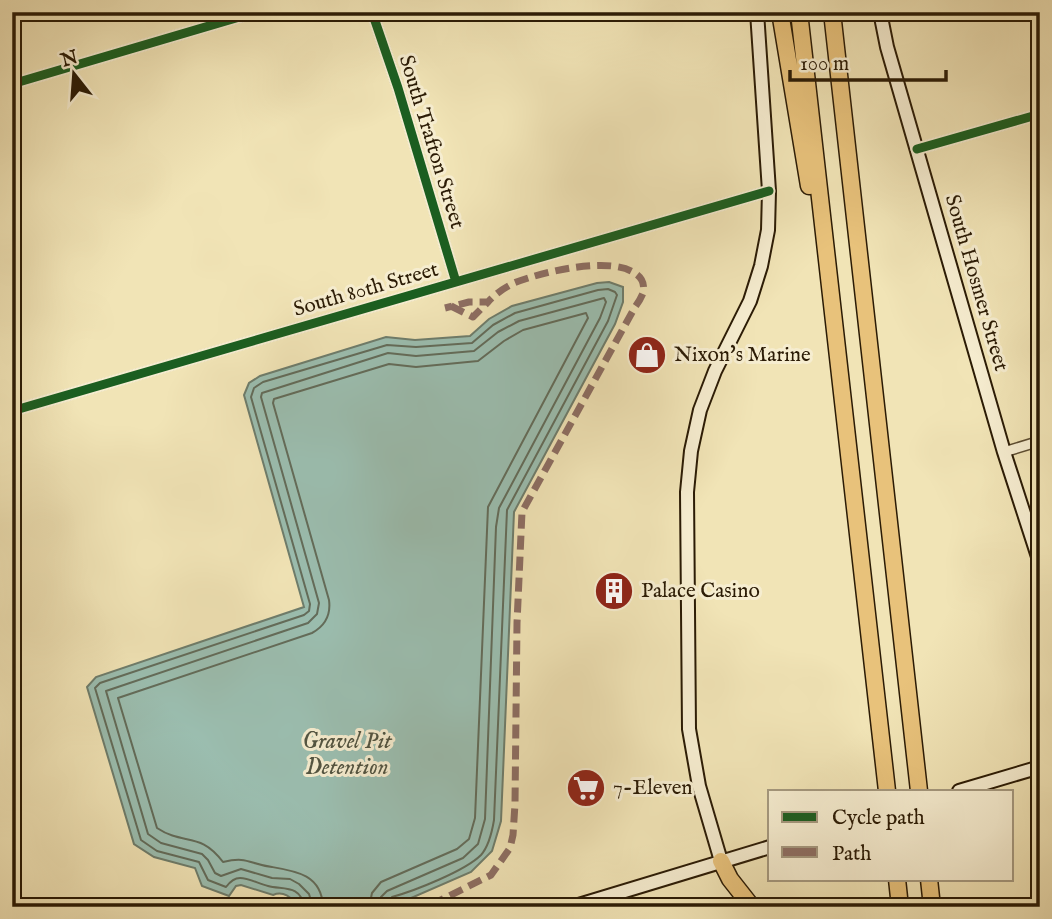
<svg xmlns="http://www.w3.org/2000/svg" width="1052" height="919" viewBox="0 0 1052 919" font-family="'IM FELL English',serif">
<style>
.water{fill:#9bbeb0;stroke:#6e7d6c;stroke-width:2}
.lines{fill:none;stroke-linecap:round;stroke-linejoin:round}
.shore{stroke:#636c5a;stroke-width:2}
.street-casing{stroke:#5c4d31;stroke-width:12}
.secondary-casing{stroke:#2b1b05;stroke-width:16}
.highway-casing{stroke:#2b1b05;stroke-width:19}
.street{stroke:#f6edd0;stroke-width:9}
.secondary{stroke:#f6edd0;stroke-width:12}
.highway{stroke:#e8c27b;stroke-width:16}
.quiet{stroke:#8d6e63;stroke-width:7;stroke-dasharray:14 7;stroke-linecap:butt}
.cycleway-casing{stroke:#f6edd0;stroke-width:13}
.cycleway{stroke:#1b5e20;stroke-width:9}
.labels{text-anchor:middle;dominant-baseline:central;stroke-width:6;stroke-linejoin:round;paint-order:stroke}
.street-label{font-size:21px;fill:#2b1b05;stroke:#f6edd0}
.poi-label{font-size:21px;fill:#2b1b05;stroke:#f6edd0;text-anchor:start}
.water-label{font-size:23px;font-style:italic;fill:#525441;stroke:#f6edd0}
</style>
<rect width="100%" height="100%" fill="#f1e4b6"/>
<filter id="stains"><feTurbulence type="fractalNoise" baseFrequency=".00286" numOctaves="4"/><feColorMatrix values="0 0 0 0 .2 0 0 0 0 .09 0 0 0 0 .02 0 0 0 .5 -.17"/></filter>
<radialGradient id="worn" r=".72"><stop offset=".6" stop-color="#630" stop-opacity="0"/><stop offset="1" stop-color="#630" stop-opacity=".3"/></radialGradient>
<!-- water -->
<path class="water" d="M609,282L623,287V302L615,324L514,512L501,821L492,851L471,872L402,902L376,907H300C292,899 285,890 273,895L241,885L236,886L229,896L202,886L195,868L154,857L134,844L87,687L96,677L304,607L244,395L249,383L260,376L386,337L415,340L470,336L489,319L512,306L597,283Z"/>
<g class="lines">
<!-- shore -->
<path class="shore" d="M304,907C301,884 282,890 268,886C259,884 249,878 240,878C233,878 229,883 226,887L208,880L199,862L157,851L141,840L95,688L100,683L304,615L309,611L310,604L251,397L254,388L263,382L387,345L416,347L472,343L493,325L515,313L598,290L608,289L615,292L617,295L608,321L507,510L494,820C492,832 489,846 481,855C465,871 414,891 392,897L388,907
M313,907L309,894L299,884L290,879L272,878L241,869L221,876L215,873L208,860L202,854L161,843L148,834L106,691L308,623L317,614L319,603L261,397L262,393L388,353L416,356L474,351L498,332L519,321L604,298L606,302L600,318L499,508L496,527L485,819L478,844L463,858L387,891L381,897L379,907
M323,907C322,875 296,871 272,867C249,864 248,856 223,862C200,831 184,846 157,828L118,698L312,633C325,626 331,615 329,600L273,403L274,399L389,364L416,367L478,361L504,341L523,330L586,313L588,318L488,507L475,818L469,839L457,849L381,882L372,893L369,907"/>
<!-- street casing -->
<g class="street-casing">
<path id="street" d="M372,12L398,88L456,282
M12,84L256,12
M917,149L1040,114
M12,411L769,191
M1004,452L1040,441"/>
</g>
<!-- secondary casing -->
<g class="secondary-casing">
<path id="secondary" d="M880,12L887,47L1004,452L1040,563
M959,791L1040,767
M721,861L699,786L689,729L687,492L691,451L700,410L715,371L750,301L761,266L768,230L769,191L757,12
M572,907L770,847"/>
</g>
<!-- highway casing -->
<g class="highway-casing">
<path id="highway" d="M780,12L809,186
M799,12L887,791
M832,12L919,791
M721,861L730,879L752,907
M897,879L900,907
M929,879L932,907"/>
</g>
<!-- street -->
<use href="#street" class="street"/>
<!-- secondary -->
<use href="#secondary" class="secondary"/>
<!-- highway -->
<use href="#highway" class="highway"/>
<!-- quiet -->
<path class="quiet" d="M451,306L473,317L488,302
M431,905L491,875L510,848L513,835L515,804L517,623L522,512L635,307C638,303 641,298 643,293C645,285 642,278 636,274C612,255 541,272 514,283C504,288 495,294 488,302H469L445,308"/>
<!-- cycleway casing -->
<g class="cycleway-casing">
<path id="cycleway" d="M372,12L398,88L456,282
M12,84L256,12
M917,149L1040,114
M12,411L769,191"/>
</g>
<!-- cycleway -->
<use href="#cycleway" class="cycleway"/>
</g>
<!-- icons -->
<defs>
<g id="shop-disc" transform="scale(2.0125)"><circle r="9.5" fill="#8f2418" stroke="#f6edd0"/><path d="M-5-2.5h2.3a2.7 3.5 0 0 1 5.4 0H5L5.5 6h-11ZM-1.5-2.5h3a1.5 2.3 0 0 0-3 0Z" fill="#fff"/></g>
<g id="building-disc" transform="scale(2.0125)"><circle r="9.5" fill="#8f2418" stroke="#f6edd0"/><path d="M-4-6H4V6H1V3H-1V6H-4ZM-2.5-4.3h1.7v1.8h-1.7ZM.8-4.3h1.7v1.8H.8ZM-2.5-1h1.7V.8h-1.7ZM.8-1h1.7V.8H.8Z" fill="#fff"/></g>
<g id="supermarket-disc" transform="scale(2.0125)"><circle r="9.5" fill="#8f2418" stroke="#f6edd0"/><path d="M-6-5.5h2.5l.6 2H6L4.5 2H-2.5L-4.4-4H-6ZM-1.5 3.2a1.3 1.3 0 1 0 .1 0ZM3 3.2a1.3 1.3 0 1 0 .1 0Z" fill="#fff"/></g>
</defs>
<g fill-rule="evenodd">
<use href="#shop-disc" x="647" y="355"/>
<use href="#building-disc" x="614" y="591"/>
<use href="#supermarket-disc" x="586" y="788"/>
</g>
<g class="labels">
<!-- street labels -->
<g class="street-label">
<text transform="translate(431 142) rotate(73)">South Trafton Street</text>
<text transform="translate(976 283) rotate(74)">South Hosmer Street</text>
<text transform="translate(366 290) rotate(-16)">South 80th Street</text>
</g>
<!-- poi labels -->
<g class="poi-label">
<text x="674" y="355">Nixon's Marine</text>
<text x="641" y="591">Palace Casino</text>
<text x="613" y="788">7-Eleven</text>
</g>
<!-- water labels -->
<g class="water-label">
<text x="347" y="741">Gravel Pit<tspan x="347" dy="26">Detention</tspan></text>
</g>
</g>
<!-- margin -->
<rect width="1052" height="919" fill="none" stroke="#f1e4b6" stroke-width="42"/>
<rect x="14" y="14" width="1024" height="891" fill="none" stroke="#2b1b05" stroke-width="3.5"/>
<rect x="21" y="21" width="1010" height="877" fill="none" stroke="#2b1b05" stroke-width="2"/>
<!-- legend -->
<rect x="768" y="790" width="245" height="91" fill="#f6edd0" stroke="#a5997f" stroke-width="2"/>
<rect x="782" y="812" width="35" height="10" fill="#1b5e20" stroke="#a5997f" stroke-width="2"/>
<text x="832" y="824" font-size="21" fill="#2b1b05">Cycle path</text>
<rect x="782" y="847" width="35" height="10" fill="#8d6e63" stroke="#a5997f" stroke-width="2"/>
<text x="832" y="860" font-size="21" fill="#2b1b05">Path</text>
<!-- north arrow -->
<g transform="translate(74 74) rotate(343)" stroke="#f6edd0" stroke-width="5" paint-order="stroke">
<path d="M0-5L12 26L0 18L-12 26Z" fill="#2b1b05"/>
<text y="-10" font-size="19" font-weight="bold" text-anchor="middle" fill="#2b1b05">N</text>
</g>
<!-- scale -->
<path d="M790 70v10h156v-10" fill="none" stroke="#2b1b05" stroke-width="3.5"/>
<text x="800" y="70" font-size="21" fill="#2b1b05" stroke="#f6edd0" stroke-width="5" paint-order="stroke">100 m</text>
<rect width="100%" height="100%" filter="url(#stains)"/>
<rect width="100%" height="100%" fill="url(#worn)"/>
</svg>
